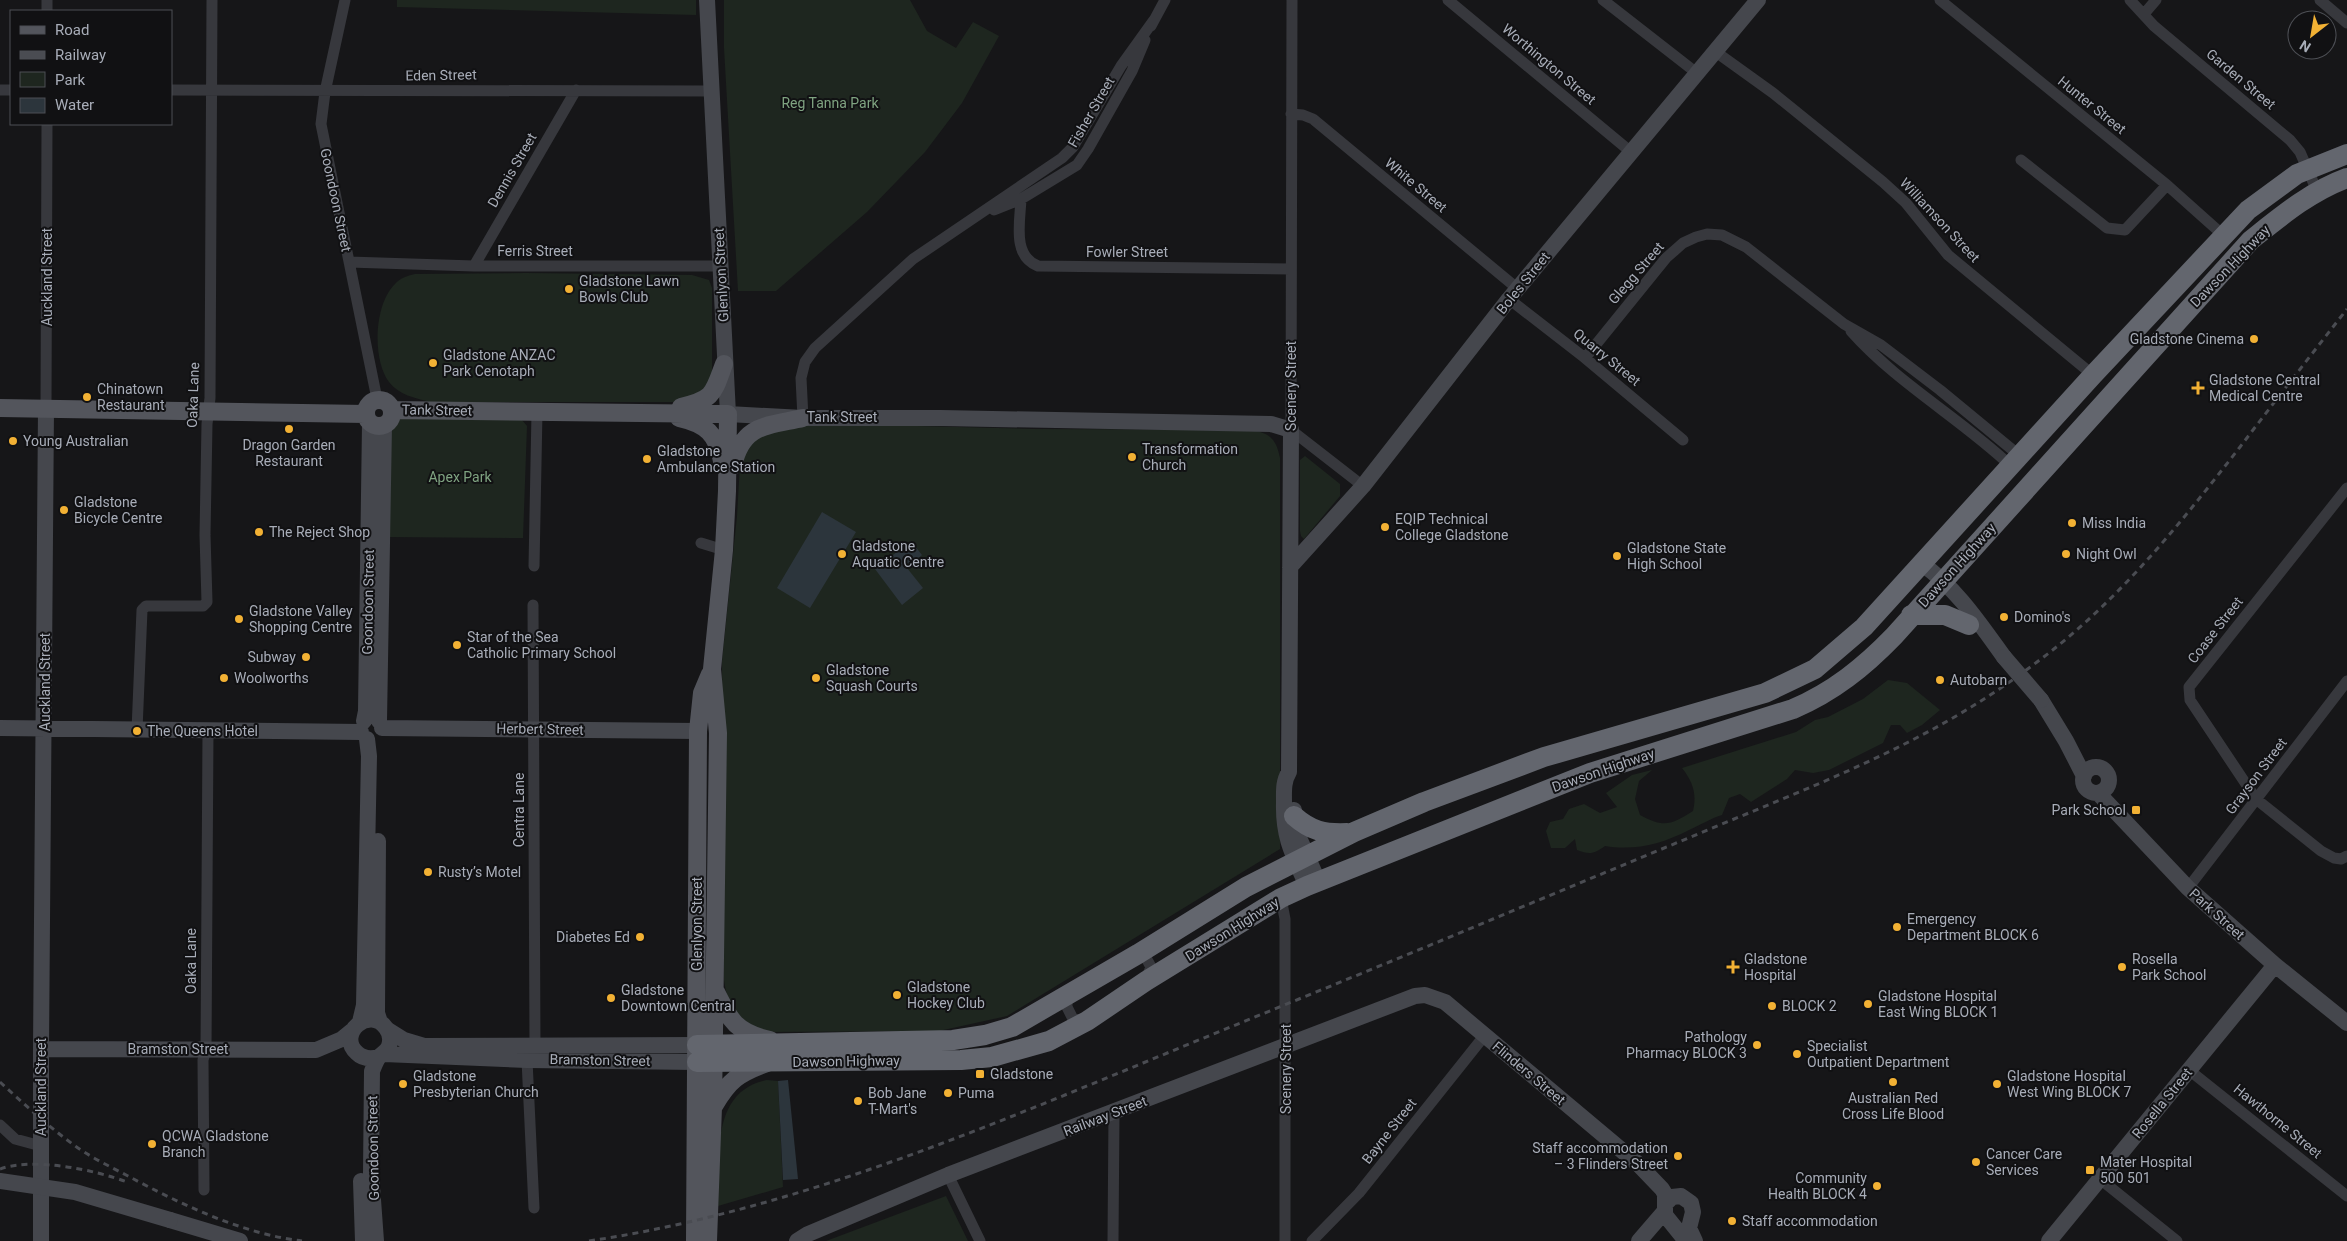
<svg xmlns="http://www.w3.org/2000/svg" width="2347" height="1241" viewBox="0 0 2347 1241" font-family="Roboto,sans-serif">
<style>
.green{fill:#1e261f}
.water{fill:#2c353c}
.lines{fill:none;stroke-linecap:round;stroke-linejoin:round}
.street{stroke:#37383d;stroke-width:11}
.secondary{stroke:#45474d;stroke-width:16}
.primary{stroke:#53555c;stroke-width:18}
.highway{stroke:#63666e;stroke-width:20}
.rail{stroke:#4a4c52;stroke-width:3;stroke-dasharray:6 5;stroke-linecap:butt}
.secondary-bridge{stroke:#45474d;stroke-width:16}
.poi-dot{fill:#f2b134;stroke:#111113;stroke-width:2}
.labels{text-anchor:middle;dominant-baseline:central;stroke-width:4;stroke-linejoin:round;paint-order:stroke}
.street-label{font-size:14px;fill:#a8adb8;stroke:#111113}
.park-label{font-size:14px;fill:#7fa381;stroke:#111113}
.poi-label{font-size:14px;fill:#a8adb8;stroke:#111113;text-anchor:start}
</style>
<rect width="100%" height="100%" fill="#161618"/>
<!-- green -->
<path class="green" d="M397,0H696V15L397,7Z
M724,0H910L927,31L956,48L973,22L999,36L962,103L925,152L867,212L776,291H738L724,48Z
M526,273L692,275L709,280L712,288V380L707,390L684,402H430C415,398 399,395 389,382C372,360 374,304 395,284C400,278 407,276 415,274Z
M402,417L522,420L527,426L523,538L388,537L391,434L393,427Z
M797,423L1034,429L1252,430C1271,434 1276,439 1280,458V849L1007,1016L939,1031L764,1032C738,1018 728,1010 724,980L722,661L737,516L740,464L751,439Z
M1305,456L1340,484V496L1304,539L1301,536L1300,531V460Z
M1888,680L1907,683L1940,710L1922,725L1907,733L1900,725H1891L1883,743L1829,770L1813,773L1795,770L1787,779L1751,802L1740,794L1729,798L1722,815C1709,819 1701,825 1689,830C1662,844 1635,851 1605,846C1594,854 1590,855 1577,850L1575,839L1565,848H1551L1546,831L1550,822L1563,819L1569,809L1584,804L1600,813L1617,807L1606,793L1632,775L1652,770L1639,781L1635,799L1640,815C1664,828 1671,825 1693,811C1697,794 1693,782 1682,768L1796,732L1815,720L1828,717L1863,699Z
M767,1080L778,1081L783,1187L718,1206C720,1161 709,1091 767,1080Z
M946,1196L968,1241H826Z"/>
<!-- water -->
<path class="water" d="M822,512L856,532L810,608L777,588Z
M911,541L922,555L907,568L923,588L902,605L875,569Z
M788,1080L798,1179L783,1180L778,1081Z"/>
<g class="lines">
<!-- street -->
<path class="street" d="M345,0L325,92L321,124L377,399
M1292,0L1291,430L1363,486
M1448,0L1631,152
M1603,0L1698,74
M1940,0L2167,185L2223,235
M2130,0L2154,26L2290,140L2300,152L2317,191
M2320,0L2347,23
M47,11V0
M2144,14L2156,0
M1151,26L1165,0
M1716,52L1773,93L1883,182L1906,203L1948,255L2093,375
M0,90H11
M171,90L711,91
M1291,114L1303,115L1313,119L1518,289
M2021,160L2107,228L2125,230L2167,185
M1021,199C1020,222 1012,256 1038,266L1291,269
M994,210L1021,199L1077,165L1088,149L1132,71L1145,40
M349,262L474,266H721
M474,266L576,90
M1509,299L1585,358L1683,440
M1851,331C1897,383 1960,418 2011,466
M1585,358L1666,258L1683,243L1696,237L1707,234L1722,235L1746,247L1844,324L1881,345L1940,390L2020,456
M46,408L47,124
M803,418L801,378L805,362L815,348L913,259L1062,158L1073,147L1121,66L1154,20
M2347,488L2189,687L2190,700L2256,799L2321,851L2334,858L2341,859L2347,856
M701,543L724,550
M534,566L537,412
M533,605L535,1046
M137,730L142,610L146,606H203L207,602L205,535L207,424L210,398L212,0
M2188,888L2347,681
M1281,898L1285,919V1241
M1138,954L1145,956L1151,967L1146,979
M1067,996V1007L1073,1019L1085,1021
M527,1060L534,1208
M2189,1070L2347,1196
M0,1125L15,1139L41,1146
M948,1175L980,1241
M2100,1179L2177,1241
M204,1190L203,1060L206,1050L208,731
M1113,1241L1114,1113
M1312,1241L1359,1193L1485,1035"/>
<!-- secondary -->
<path class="secondary" d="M707,0L728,414L803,418H941L1271,424L1291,430L1289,772C1283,782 1284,791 1284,803C1283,838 1293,855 1307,886
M1921,563C1957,589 1978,621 2004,657
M1290,567L1363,486L1509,299L1758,0
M2041,700L2066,741L2084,776
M364,721L366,711L370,423
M379,721L384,425
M0,728L361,732
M382,728L698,731
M2083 780a13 13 0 1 1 26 0a13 13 0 1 1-26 0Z
M2098,793L2188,888L2275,965L2347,1023
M1294,810L1297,833L1318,881
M378,841L377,1013L380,1022
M360,1022L364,1005L369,756L367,739
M388,1030L404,1040L424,1046L697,1045
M41,1049L316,1050L342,1039L353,1030
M384,1054L527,1060L697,1062
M361,1181L363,1241
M1666,1203L1672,1197L1681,1196L1691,1203L1693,1212L1689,1228L1695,1241
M170,1220L240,1241
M41,1241V1049L46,408
M376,1241L371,1172L372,1071C374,1067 376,1060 379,1057C382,1053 387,1052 389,1046C391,1040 390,1033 386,1028C370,1005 336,1034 357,1053C363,1059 371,1059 379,1057
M797,1241L808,1234L948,1175L1415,996L1425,995L1445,1002L1638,1164L1662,1189L1665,1194V1215L1686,1241
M1639,1241L1664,1212
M2049,1241L2275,965"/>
<!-- primary -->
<path class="primary" d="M366 413a13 13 0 1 1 26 0a13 13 0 1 1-26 0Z
M681,407C714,399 713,394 724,364
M0,408L366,414
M392,410L728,414L727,491L724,550L712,669L718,733L713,1107L708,1241
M679,418C706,424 717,434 722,461
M733,466C742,424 767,426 803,418
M716,992C730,1021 737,1033 770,1040
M714,1106C729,1080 739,1073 767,1063
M695,1241L698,731L702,693L710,674"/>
<!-- highway -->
<path class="highway" d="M1911,615H1945L1969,625
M1294,816C1311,831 1324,834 1347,833
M697,1045L953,1040L985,1035L1012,1027L1138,954L1246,887L1354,832L1424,802L1544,757L1765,693L1815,669L1864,627L2093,375L2248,210L2297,174L2347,154
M697,1062L961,1060L992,1057L1049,1041L1087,1021L1146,981L1281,898L1307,886L1590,773L1793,709C1833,692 1864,667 1894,636L2251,240C2281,216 2311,191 2347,178"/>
<!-- rail -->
<path class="rail" d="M0,1082C25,1105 50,1128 78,1148C94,1159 111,1167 128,1176C180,1204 243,1234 302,1241
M0,1169C34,1157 95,1170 127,1182
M589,1241C783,1212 963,1137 1143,1063C1259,1015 1376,968 1493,919C1575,885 1657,851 1739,817C1846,773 1944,733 2037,662C2118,602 2179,525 2240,447C2275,401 2311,355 2347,309"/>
<!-- secondary-bridge -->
<path class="secondary-bridge" d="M2004,657L2041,700
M0,1181L75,1192L170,1220"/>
</g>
<!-- markers -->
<g class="poi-dot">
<circle cx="569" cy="289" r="5"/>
<circle cx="2254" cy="339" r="5"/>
<circle cx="433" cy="363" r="5"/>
<path d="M2195.5 380.5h5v5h5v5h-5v5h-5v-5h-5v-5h5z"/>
<circle cx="87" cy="397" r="5"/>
<circle cx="289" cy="429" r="5"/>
<circle cx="13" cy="441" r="5"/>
<circle cx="1132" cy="457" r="5"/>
<circle cx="647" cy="459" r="5"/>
<circle cx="64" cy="510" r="5"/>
<circle cx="2072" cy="523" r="5"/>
<circle cx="1385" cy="527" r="5"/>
<circle cx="259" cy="532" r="5"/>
<circle cx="842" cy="554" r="5"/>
<circle cx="2066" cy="554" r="5"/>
<circle cx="1617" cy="556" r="5"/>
<circle cx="2004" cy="617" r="5"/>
<circle cx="239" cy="619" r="5"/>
<circle cx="457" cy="645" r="5"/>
<circle cx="306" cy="657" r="5"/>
<circle cx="224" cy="678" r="5"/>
<circle cx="816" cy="678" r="5"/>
<circle cx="1940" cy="680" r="5"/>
<circle cx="137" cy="731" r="5"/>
<rect x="2131" y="805" width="10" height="10" rx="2.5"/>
<circle cx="428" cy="872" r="5"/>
<circle cx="1897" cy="927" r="5"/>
<circle cx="640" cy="937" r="5"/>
<path d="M1730.5 959.5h5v5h5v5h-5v5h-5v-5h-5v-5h5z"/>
<circle cx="2122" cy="967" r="5"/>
<circle cx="897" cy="995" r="5"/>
<circle cx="611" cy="998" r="5"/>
<circle cx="1868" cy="1004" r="5"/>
<circle cx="1772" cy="1006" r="5"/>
<circle cx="1757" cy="1045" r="5"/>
<circle cx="1797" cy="1054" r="5"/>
<rect x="975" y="1069" width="10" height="10" rx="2.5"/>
<circle cx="1893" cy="1082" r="5"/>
<circle cx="403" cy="1084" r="5"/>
<circle cx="1997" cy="1084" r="5"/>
<circle cx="948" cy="1093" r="5"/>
<circle cx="858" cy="1101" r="5"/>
<circle cx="152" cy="1144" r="5"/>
<circle cx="1678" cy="1156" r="5"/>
<circle cx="1976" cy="1162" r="5"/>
<rect x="2085" y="1165" width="10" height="10" rx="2.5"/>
<circle cx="1877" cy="1186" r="5"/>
<circle cx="1732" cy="1221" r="5"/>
</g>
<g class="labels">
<!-- street labels -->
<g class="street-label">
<text transform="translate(1549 64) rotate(40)">Worthington Street</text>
<text transform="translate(441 75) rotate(-1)">Eden Street</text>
<text transform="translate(2241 79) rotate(40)">Garden Street</text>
<text transform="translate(2092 105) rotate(39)">Hunter Street</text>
<text transform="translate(1091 112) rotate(-60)">Fisher Street</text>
<text transform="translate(512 170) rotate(-60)">Dennis Street</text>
<text transform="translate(1416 185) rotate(40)">White Street</text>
<text transform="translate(336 200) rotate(78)">Goondoon Street</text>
<text transform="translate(1940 220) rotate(47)">Williamson Street</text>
<text x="535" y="251">Ferris Street</text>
<text x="1127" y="252">Fowler Street</text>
<text transform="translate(2230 266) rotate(-46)">Dawson Highway</text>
<text transform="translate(1636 273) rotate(-49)">Glegg Street</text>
<text transform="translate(721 275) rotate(-93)">Glenlyon Street</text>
<text transform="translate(47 277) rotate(-90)">Auckland Street</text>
<text transform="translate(1523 283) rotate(-51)">Boles Street</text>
<text transform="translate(1607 357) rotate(39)">Quarry Street</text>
<text transform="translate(1291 386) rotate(-90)">Scenery Street</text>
<text transform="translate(193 395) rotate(-88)">Oaka Lane</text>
<text transform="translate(437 410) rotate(1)">Tank Street</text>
<text x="842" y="417">Tank Street</text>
<text transform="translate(1957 565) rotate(-48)">Dawson Highway</text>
<text transform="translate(368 602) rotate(-89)">Goondoon Street</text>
<text transform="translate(2215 630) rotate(-52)">Coase Street</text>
<text transform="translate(45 682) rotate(-90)">Auckland Street</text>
<text transform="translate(540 729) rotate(1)">Herbert Street</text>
<text transform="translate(1603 770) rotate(-19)">Dawson Highway</text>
<text transform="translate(2256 776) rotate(-53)">Grayson Street</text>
<text transform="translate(519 810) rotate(-90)">Centra Lane</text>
<text transform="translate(2217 914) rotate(42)">Park Street</text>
<text transform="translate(697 924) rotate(-90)">Glenlyon Street</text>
<text transform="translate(1232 929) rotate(-32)">Dawson Highway</text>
<text transform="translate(191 961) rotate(-90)">Oaka Lane</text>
<text x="178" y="1049">Bramston Street</text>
<text transform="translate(600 1060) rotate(1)">Bramston Street</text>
<text transform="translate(846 1061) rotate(-1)">Dawson Highway</text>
<text transform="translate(1286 1069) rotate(-90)">Scenery Street</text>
<text transform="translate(1529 1073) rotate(40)">Flinders Street</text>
<text transform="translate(41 1087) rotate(-90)">Auckland Street</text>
<text transform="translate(2162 1103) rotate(-51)">Rosella Street</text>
<text transform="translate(1105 1116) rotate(-21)">Railway Street</text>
<text transform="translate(2278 1121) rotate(39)">Hawthorne Street</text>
<text transform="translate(1389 1131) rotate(-52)">Bayne Street</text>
<text transform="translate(373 1148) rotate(-91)">Goondoon Street</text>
</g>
<!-- park labels -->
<g class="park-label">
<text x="830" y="103">Reg Tanna Park</text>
<text x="460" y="477">Apex Park</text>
</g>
<!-- poi labels -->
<g class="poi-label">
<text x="579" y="281">Gladstone Lawn<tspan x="579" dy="16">Bowls Club</tspan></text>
<text x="2244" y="339" text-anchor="end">Gladstone Cinema</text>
<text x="443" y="355">Gladstone ANZAC<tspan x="443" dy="16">Park Cenotaph</tspan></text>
<text x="2209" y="380">Gladstone Central<tspan x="2209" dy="16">Medical Centre</tspan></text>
<text x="97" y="389">Chinatown<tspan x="97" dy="16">Restaurant</tspan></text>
<text x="23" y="441">Young Australian</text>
<text x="289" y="445" text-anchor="middle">Dragon Garden<tspan x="289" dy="16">Restaurant</tspan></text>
<text x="1142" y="449">Transformation<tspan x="1142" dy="16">Church</tspan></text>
<text x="657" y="451">Gladstone<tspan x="657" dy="16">Ambulance Station</tspan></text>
<text x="74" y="502">Gladstone<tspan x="74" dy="16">Bicycle Centre</tspan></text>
<text x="1395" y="519">EQIP Technical<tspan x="1395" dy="16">College Gladstone</tspan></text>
<text x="2082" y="523">Miss India</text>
<text x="269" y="532">The Reject Shop</text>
<text x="852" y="546">Gladstone<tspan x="852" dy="16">Aquatic Centre</tspan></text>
<text x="1627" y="548">Gladstone State<tspan x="1627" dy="16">High School</tspan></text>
<text x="2076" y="554">Night Owl</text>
<text x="249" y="611">Gladstone Valley<tspan x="249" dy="16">Shopping Centre</tspan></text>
<text x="2014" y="617">Domino's</text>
<text x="467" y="637">Star of the Sea<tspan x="467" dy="16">Catholic Primary School</tspan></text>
<text x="296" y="657" text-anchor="end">Subway</text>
<text x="826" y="670">Gladstone<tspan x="826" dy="16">Squash Courts</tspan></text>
<text x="234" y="678">Woolworths</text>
<text x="1950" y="680">Autobarn</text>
<text x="147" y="731">The Queens Hotel</text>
<text x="2126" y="810" text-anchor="end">Park School</text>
<text x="438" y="872">Rusty’s Motel</text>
<text x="1907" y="919">Emergency<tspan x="1907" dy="16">Department BLOCK 6</tspan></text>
<text x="630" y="937" text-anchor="end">Diabetes Ed</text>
<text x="1744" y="959">Gladstone<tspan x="1744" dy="16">Hospital</tspan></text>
<text x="2132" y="959">Rosella<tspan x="2132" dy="16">Park School</tspan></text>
<text x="907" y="987">Gladstone<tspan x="907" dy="16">Hockey Club</tspan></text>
<text x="621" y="990">Gladstone<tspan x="621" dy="16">Downtown Central</tspan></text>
<text x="1878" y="996">Gladstone Hospital<tspan x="1878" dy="16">East Wing BLOCK 1</tspan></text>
<text x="1782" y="1006">BLOCK 2</text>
<text x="1747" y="1037" text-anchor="end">Pathology<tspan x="1747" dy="16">Pharmacy BLOCK 3</tspan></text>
<text x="1807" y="1046">Specialist<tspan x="1807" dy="16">Outpatient Department</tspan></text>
<text x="990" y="1074">Gladstone</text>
<text x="413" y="1076">Gladstone<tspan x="413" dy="16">Presbyterian Church</tspan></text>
<text x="2007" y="1076">Gladstone Hospital<tspan x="2007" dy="16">West Wing BLOCK 7</tspan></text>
<text x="868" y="1093">Bob Jane<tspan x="868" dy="16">T-Mart's</tspan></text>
<text x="958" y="1093">Puma</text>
<text x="1893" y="1098" text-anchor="middle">Australian Red<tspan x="1893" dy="16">Cross Life Blood</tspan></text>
<text x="162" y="1136">QCWA Gladstone<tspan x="162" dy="16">Branch</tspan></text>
<text x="1668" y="1148" text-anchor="end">Staff accommodation<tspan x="1668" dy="16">– 3 Flinders Street</tspan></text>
<text x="1986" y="1154">Cancer Care<tspan x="1986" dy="16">Services</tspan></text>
<text x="2100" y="1162">Mater Hospital<tspan x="2100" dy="16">500 501</tspan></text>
<text x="1867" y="1178" text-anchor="end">Community<tspan x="1867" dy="16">Health BLOCK 4</tspan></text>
<text x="1742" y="1221">Staff accommodation</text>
</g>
</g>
<!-- legend -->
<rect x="10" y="10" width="162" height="115" fill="#111113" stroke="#4d4f55"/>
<rect x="20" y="26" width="25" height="8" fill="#53555c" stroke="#4d4f55"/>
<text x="55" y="35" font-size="15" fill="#a8adb8">Road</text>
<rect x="20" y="51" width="25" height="8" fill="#4a4c52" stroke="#4d4f55"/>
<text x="55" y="60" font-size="15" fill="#a8adb8">Railway</text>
<rect x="20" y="72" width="25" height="15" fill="#1e261f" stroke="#4d4f55"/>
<text x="55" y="85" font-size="15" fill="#a8adb8">Park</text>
<rect x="20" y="98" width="25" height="15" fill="#2c353c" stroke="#4d4f55"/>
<text x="55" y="110" font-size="15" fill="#a8adb8">Water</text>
<!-- north arrow -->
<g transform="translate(2312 35) rotate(211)"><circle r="24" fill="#111113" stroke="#4d4f55"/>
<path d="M0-4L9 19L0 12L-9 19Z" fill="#f2b134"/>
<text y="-8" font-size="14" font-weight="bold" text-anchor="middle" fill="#a8adb8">N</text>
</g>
</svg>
